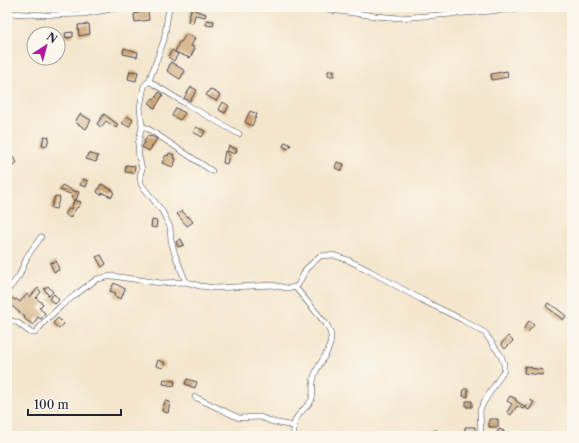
<svg xmlns="http://www.w3.org/2000/svg" width="579" height="443" viewBox="0 0 579 443" font-family="'Libre Caslon Text',serif">
<style>
.building{fill:#cca36e}
.lines{fill:none;stroke-linecap:round;stroke-linejoin:round}
.street-casing{stroke:#423f51;stroke-width:6}
.street{stroke:#fff;stroke-width:5}
</style>
<rect width="100%" height="100%" fill="#fbf7ec"/>
<filter id="ink" filterUnits="userSpaceOnUse"><feTurbulence type="fractalNoise" baseFrequency=".025" numOctaves="2"/><feDisplacementMap in="SourceGraphic" scale="8" xChannelSelector="R" yChannelSelector="G"/><feConvolveMatrix kernelMatrix="1 2 1 2 8 2 1 2 1" color-interpolation-filters="sRGB"/></filter>
<filter id="wash" filterUnits="userSpaceOnUse"><feTurbulence type="fractalNoise" baseFrequency=".012" numOctaves="4" result="noise"/><feDisplacementMap in="SourceGraphic" scale="16" xChannelSelector="R" yChannelSelector="G"/><feGaussianBlur stdDeviation="0.9" result="paint"/><feColorMatrix in="noise" values="0 0 0 0 0 0 0 0 0 0 0 0 0 0 0 0 0 1.4 0 .05"/><feComposite in="paint" operator="in"/></filter>
<g filter="url(#wash)">
<rect width="100%" height="100%" fill="#f4e6cd"/>
<g id="blocks">
<!-- building -->
<path class="building" d="M191,9L206,14L205,17L196,15H195L193,23L188,22Z
M148,11L149,20L135,22L134,14Z
M206,20L214,21L213,26L206,25Z
M89,24L90,34L79,36L78,25Z
M73,32V37L66,38L65,33Z
M186,34L195,38L191,46L195,48L190,58L175,52L179,42H181Z
M124,48L138,52L137,57L123,54Z
M172,50L178,54L174,61L168,57Z
M171,62L185,71L180,79L167,71Z
M334,70V76H328V71Z
M130,71L138,72L136,81L128,79Z
M507,71L508,77L492,80L491,74Z
M191,87L197,90L190,101L184,98Z
M210,89L220,95L216,101L206,95Z
M159,92L163,95L155,108L151,106L152,105L149,103L153,98L155,99Z
M223,102L229,106L225,113L219,110Z
M176,108L185,113L180,120L172,116Z
M250,111L257,114L252,126L245,122Z
M80,114L91,120L86,129L75,122Z
M104,114L118,125L116,128L106,121L101,127L97,124Z
M127,116L133,120L129,127L122,123Z
M196,127L205,131L202,137L193,132Z
M44,136L49,137L47,146L42,145Z
M147,136L150,137L151,136L157,139L149,151L142,147L145,142H144Z
M285,142L291,145L288,149L283,146Z
M229,146L237,149L235,154L227,151Z
M7,151L17,162L14,166L11,163L7,166Z
M225,151L229,155L227,164L223,163Z
M88,153L98,156L96,162L86,159Z
M169,153L174,155L173,158L176,159L173,167L162,163L166,155L168,156Z
M337,162L344,164L342,171L335,168Z
M126,165L135,166L134,173L125,172Z
M82,179L88,181L86,187L80,185Z
M101,184L114,191L112,197L102,193L101,195L97,192Z
M62,185L74,191L79,192L76,200L71,198L73,195L60,190Z
M55,196L60,197L56,209L51,208Z
M74,200L81,202L79,207H77L70,218L65,214L69,208L71,209Z
M182,211L188,217H189L193,222L187,226L177,214Z
M152,220L157,221L156,228L151,227Z
M181,239L184,245L178,247L176,242Z
M101,255L106,264L102,267L96,257Z
M56,261L59,270L54,272L50,263Z
M114,283L125,289L121,299L114,296L116,293L110,291Z
M48,286L53,292L49,296L44,289Z
M38,288L41,292L36,298L43,304L39,308L45,313L41,319L38,317L33,325L24,318L25,317L7,302V295L15,300L16,299L20,302L27,294L30,297Z
M54,294L59,300L55,304L49,299Z
M548,303L554,307H555L566,316L563,320L546,306Z
M58,318L64,324L59,329L53,323Z
M529,321L534,325L528,332L524,328Z
M508,336L513,341L505,349L501,344Z
M158,360L165,363L163,368L156,366Z
M525,366L531,367V368L543,370L542,375L524,373Z
M164,379L175,381L174,386L163,384Z
M187,379L197,382L195,388L185,384Z
M464,389H468V397L463,396Z
M510,396L516,399L515,400L525,407L523,409L517,406L511,415L507,412L512,404L507,401Z
M530,400L534,402L529,410L525,408Z
M165,401L170,402L168,413L162,411Z
M466,401H472V407H466Z
M489,419H498V427H489Z
M465,427H475V434L465,433Z
M499,429L504,431L502,436L496,434Z
M437,430L438,436H432V431Z"/>
</g>
</g>
<g filter="url(#ink)">
<use href="#blocks" fill-opacity="0" stroke="#423f51" stroke-width="1"/>
<g class="lines">
<!-- street casing -->
<g class="street-casing">
<path id="street" d="M169,7L164,40L149,81L144,86L140,108L142,126L138,145L139,157L142,169L140,175L141,184L162,211L170,227L171,240L175,255L186,282
M322,7L331,10L376,16L399,18L505,10L526,7
M7,13L47,15L83,14L124,7
M149,81L186,104L239,134
M142,126L147,128L212,171
M7,291L19,276L28,255L41,237
M7,319L18,323L31,333H35L45,321L61,306L75,295L97,279L112,276L161,283L186,282L200,286L216,288L272,285L287,288H291L295,287L298,285L306,269L320,256L333,255L348,260L370,271L422,300L461,319L485,333L501,356L504,364V370L496,383L484,402L480,410L481,436
M195,397L239,418L260,417L273,422L294,426
M293,436C295,431 293,426 295,421C298,413 306,408 311,401C315,394 311,385 314,377C318,363 331,352 331,337C331,333 329,329 327,325L295,287"/>
</g>
<!-- street -->
<use href="#street" class="street"/>
</g>
</g>
<!-- margin -->
<rect width="579" height="443" fill="none" stroke="#fbf7ec" stroke-width="24"/>
<!-- north arrow -->
<g transform="translate(46 46) rotate(36)"><circle r="19" fill="#fbf7ec" stroke="#a4a2a5"/>
<path d="M0-3L7 15L0 10L-7 15Z" fill="#b5179e"/>
<text y="-6" font-size="11" font-weight="bold" text-anchor="middle" fill="#22223b">N</text>
</g>
<!-- scale -->
<path d="M28 409v6h93v-6" fill="none" stroke="#22223b" stroke-width="2"/>
<text x="34" y="409" font-size="12" fill="#22223b" stroke="#fbf7ec" stroke-width="3" paint-order="stroke">100 m</text>
</svg>
